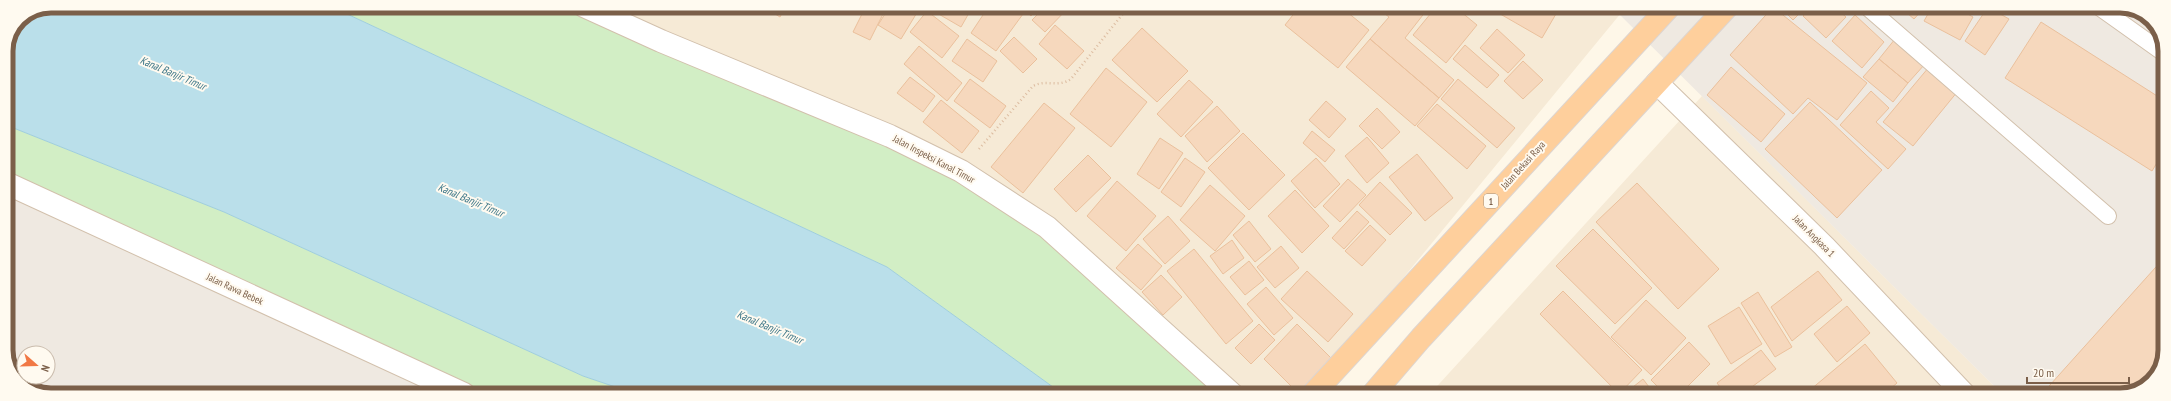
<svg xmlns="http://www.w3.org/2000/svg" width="2171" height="401" viewBox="0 0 2171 401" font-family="'PT Sans Narrow',sans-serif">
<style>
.residential{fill:#f6ead6}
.industrial{fill:#efe9e1;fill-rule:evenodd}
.green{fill:#d2eec5}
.water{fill:#badfea;stroke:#9fcedd}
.building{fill:#f6d8bd;stroke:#eac09c}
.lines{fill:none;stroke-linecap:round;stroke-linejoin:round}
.service-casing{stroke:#d2c0ac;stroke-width:18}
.minor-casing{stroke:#d2c0ac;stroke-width:24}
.tertiary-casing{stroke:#d2c0ac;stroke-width:24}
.trunk-casing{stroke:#ddd5d0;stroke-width:24}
.path{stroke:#dcbca0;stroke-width:2.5;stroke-dasharray:1 3;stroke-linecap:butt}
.service{stroke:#fff;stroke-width:16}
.minor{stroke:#fff;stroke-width:22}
.tertiary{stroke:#fff;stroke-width:22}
.trunk{stroke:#fecf9c;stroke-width:22}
.labels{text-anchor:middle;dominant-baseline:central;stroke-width:4;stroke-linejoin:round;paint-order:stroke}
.shield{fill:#fffaf0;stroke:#a38e7b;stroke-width:1}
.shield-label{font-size:9px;font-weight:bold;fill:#7b5f49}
.street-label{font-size:10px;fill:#7b5f49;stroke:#fffaf0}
.water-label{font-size:11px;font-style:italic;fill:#3e7788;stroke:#fffaf0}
.rim{fill:none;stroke:#7b5f49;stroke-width:5}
</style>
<rect width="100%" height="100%" fill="#fef7e8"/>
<!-- residential -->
<path class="residential" d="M591,6L1626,7L1307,395H1233Z
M1702,96L2003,395H1429Z"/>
<!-- industrial -->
<path class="industrial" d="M1626,7H2129L2152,19L2165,45L2164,359L2150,384L2121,395H2003L1619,14Z
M6,183L464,394H42L17,380L6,356ZM24,353H48V377H24Z"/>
<!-- green -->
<path class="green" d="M330,6H584L831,112L1047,227L1233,395H1064L887,267Z
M6,125L224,212L583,376L636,394H464L6,183Z"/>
<!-- water -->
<path class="water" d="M51,6H330L887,267L1064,395L636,394L583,376L224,212L6,125V50L19,19Z"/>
<!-- building -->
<path class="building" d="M762,6H786L780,17Z
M866,6H882L886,8L870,40L853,32Z
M890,6H921L901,39L878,25Z
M932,6H973L961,27L930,9Z
M989,6H1013L1023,14L996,51L971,33Z
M1020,6H1039L1031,16Z
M1046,6L1069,7L1045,32L1032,20Z
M1300,6L1341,7L1369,30L1338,68L1285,25Z
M1376,7H1420L1426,11L1405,38L1454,80L1439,98L1370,39L1389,17Z
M1436,7H1455L1477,25L1446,63L1413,35Z
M1488,7H1560L1542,38Z
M1773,7L1867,83L1837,120L1808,98L1793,114L1730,55Z
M1780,7H1806L1793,20Z
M1811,7H1835L1846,17L1826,38L1803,16Z
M1900,7H1925L1914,19Z
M1932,7H1955L1973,17L1960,40L1924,21Z
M1988,7L2009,19L1985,55L1965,41Z
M927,11L959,36L942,58L910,32Z
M1855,15L1884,42L1862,68L1832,41Z
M2041,22L2165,101L2164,151L2152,171L2005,78Z
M1055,25L1084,51L1067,69L1039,44Z
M1142,28L1188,71L1157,102L1112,60Z
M1497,29L1525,55L1508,73L1480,48Z
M1014,37L1037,59L1023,73L1000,51Z
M967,39L997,61L983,82L952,61Z
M1370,39L1439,98L1415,126L1346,67Z
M1895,39L1925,64L1908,83L1879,59Z
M1465,45L1499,75L1487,88L1453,59Z
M919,46L962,83L947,101L904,64Z
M1879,59L1908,83L1893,102L1863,77Z
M1523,61L1543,80L1523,99L1504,81Z
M1731,67L1785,114L1761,142L1707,95Z
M1929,67L1958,91L1913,146L1883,122Z
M1106,68L1147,102L1111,147L1070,114Z
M910,77L935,96L923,112L897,93Z
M970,79L1006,106L990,128L954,101Z
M1458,79L1515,128L1497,148L1441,99Z
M1189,80L1213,102L1181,137L1157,114Z
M1871,91L1889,108L1876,122L1906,149L1888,169L1840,125Z
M941,100L979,131L962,153L923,122Z
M1326,101L1346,119L1329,138L1309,120Z
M1810,102L1882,170L1837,218L1765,149Z
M1044,103L1075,128L1023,193L991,167Z
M1437,104L1486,146L1467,169L1417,126Z
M1217,106L1240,131L1207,162L1185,136Z
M1377,108L1400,132L1382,149L1359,126Z
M1312,131L1335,150L1325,162L1303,143Z
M1243,133L1285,175L1249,210L1208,168Z
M1367,137L1389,163L1367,183L1345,156Z
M1160,138L1183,153L1159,189L1137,174Z
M1417,154L1453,198L1425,221L1389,177Z
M1088,155L1111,178L1076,212L1054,189Z
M1185,158L1205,172L1181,207L1161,192Z
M1316,158L1340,184L1315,208L1291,181Z
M1348,179L1366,195L1340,222L1323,206Z
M1117,181L1156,216L1126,251L1087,216Z
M1380,182L1412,213L1390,235L1359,205Z
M1637,183L1719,269L1678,309L1596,222Z
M1210,185L1245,216L1215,251L1180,220Z
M1295,190L1329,226L1302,253L1268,216Z
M1357,211L1369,222L1344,249L1332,238Z
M1168,216L1190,241L1165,264L1143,239Z
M1249,221L1271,249L1255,262L1233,235Z
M1370,225L1386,240L1362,266L1345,251Z
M1593,229L1652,288L1615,324L1556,266Z
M1232,240L1244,258L1223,274L1210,256Z
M1138,244L1162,266L1141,290L1116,268Z
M1281,246L1299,268L1275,288L1257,267Z
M1194,249L1253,321L1226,344L1167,271Z
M2164,258V359L2150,384L2121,395H2041Z
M1249,261L1264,280L1245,295L1230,277Z
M1307,271L1353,314L1328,342L1281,299Z
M1818,271L1842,300L1792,341L1771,307Z
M1161,275L1182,297L1163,315L1142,292Z
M1266,287L1293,318L1274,335L1247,304Z
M1563,291L1642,370L1619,394L1540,314Z
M1758,292L1792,347L1775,357L1741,303Z
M1646,300L1686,338L1651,375L1611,337Z
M1847,306L1870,333L1837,362L1814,334Z
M1739,307L1762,344L1731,364L1708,326Z
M1259,324L1275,340L1251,364L1235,348Z
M1297,324L1333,360L1299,394L1264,359Z
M1689,342L1710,364L1679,395H1666L1651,380Z
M1865,344L1897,383L1883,395H1804Z
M1761,350L1776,369L1741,395H1726L1717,383Z
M1643,379L1655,395H1623Z
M1944,389L1949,395H1937Z"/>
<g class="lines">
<!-- service casing -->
<g class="service-casing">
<path id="service" d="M1867,7L2108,216
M2099,7L2165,54"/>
</g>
<!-- minor casing -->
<g class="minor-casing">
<path id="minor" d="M1657,83L1824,246L1965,395"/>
</g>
<!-- tertiary casing -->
<g class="tertiary-casing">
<path id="tertiary" d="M584,6L661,41L890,136L961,171L1047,227L1233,395
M6,183L464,394"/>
</g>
<!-- trunk casing -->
<g class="trunk-casing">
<path id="trunk" d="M1312,395L1669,7
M1372,395L1421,338L1727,7"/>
</g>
<!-- path -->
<path class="path" d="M979,149L1033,86C1046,79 1058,88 1071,79L1125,11"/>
<!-- service -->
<use href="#service" class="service"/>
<!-- minor -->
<use href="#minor" class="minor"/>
<!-- tertiary -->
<use href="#tertiary" class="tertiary"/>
<!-- trunk -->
<use href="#trunk" class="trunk"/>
</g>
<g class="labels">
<!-- shield labels -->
<rect class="shield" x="1484" y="194" width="14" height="14" rx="3"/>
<g class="shield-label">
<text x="1491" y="201">1</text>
</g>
<!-- street labels -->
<g class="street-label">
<text transform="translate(934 159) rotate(28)">Jalan Inspeksi Kanal Timur</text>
<text transform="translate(1523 165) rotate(-48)">Jalan Bekasi Raya</text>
<text transform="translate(1814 236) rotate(45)">Jalan Angkasa 1</text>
<text transform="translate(235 289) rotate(25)">Jalan Rawa Bebek</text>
</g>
<!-- water labels -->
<g class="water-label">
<text transform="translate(173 73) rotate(23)">Kanal Banjir Timur</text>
<text transform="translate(471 200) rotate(23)">Kanal Banjir Timur</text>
<text transform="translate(770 327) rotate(23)">Kanal Banjir Timur</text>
</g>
</g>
<!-- crop -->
<path d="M0 0H2171V401H0ZM51 13H2120A38 38 0 0 1 2158 51V350A38 38 0 0 1 2120 388H51A38 38 0 0 1 13 350V51A38 38 0 0 1 51 13Z" fill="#fffaf0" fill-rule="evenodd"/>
<path class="rim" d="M51 13H2120A38 38 0 0 1 2158 51V350A38 38 0 0 1 2120 388H51A38 38 0 0 1 13 350V51A38 38 0 0 1 51 13Z"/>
<!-- north arrow -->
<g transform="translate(36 365) rotate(110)"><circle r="19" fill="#fffaf0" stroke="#cabcad"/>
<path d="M0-3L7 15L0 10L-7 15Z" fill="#f17845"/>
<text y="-6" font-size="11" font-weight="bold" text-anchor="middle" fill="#7b5f49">N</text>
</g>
<!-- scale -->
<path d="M2027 377v6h102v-6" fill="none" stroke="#7b5f49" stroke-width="2"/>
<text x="2033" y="377" font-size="12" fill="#7b5f49" stroke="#fffaf0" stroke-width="3" paint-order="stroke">20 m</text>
</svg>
